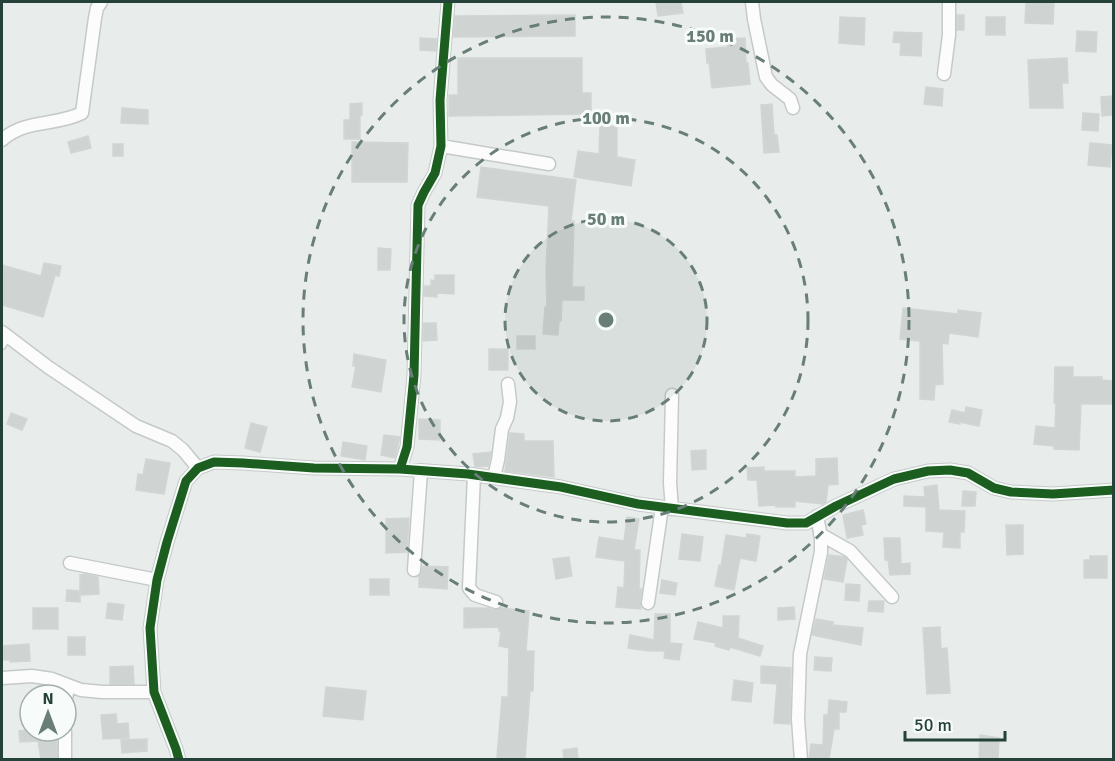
<svg xmlns="http://www.w3.org/2000/svg" width="1115" height="761" viewBox="0 0 1115 761" font-family="Signika,sans-serif">
<style>
.building{fill:#cfd4d2;stroke:#d1d6d4;stroke-width:1.5}
.lines{fill:none;stroke-linecap:round;stroke-linejoin:round}
.lane-casing{stroke:#c5cac8;stroke-width:9}
.street-casing{stroke:#c5cac8;stroke-width:15}
.lane{stroke:#fcfcfc;stroke-width:6}
.street{stroke:#fcfcfc;stroke-width:12}
.cycleway-casing{stroke:#f7fbf9;stroke-width:13}
.cycleway{stroke:#1b5e20;stroke-width:9}
.ring{fill:none;stroke:#697e78;stroke-width:3;stroke-dasharray:10 8}
.centre{fill:#697e78;stroke:#f7fbf9;stroke-width:3}
.ring-label{font-size:18px;text-anchor:middle;font-weight:bold;fill:#697e78;stroke:#f7fbf9;stroke-width:6;stroke-linejoin:round;paint-order:stroke}
</style>
<rect width="100%" height="100%" fill="#e8edeb"/>
<!-- building -->
<path class="building" d="M656,2H681L683,13L658,16Z
M1026,2H1054L1053,24L1025,23Z
M575,15V36L453,37L455,16Z
M957,15H964V30H957Z
M840,17L865,18L864,45L839,43Z
M986,17H1005V35H986Z
M1077,31L1097,32L1096,52L1076,51Z
M894,32L922,33L921,56L900,55L901,43L893,42Z
M420,38L437,39L436,51L420,50Z
M745,38L746,63H748L750,84L712,88L709,63H707L706,49L727,47V39Z
M458,58H582V93H591V114L449,116V95H458Z
M1067,58L1068,83H1062L1063,108H1030L1028,60Z
M926,87L943,89L942,106L924,104Z
M1113,96V115L1102,116L1101,97Z
M362,103V115H360V139H344V120H350V104Z
M772,104L774,135H777L779,152L764,153L761,105Z
M122,108L148,110V124L121,123Z
M1083,113L1099,114L1098,131L1082,130Z
M600,126H617V157L635,160L631,186L574,177L578,151L599,154Z
M88,136L91,148L71,153L68,142Z
M352,142L408,143L407,182H352Z
M1090,143L1112,145L1110,167L1088,165Z
M113,144H123V156H113Z
M481,167L576,180L571,221H574L572,287H584V300H562L561,321H559L558,335L543,334L545,307H547L546,271L549,206L477,197Z
M378,248L391,249L390,270H378Z
M44,263L61,266L59,276L55,275L43,317L2,305V265L41,276Z
M435,275H454V294L437,293V297L424,296V286H431V280L435,281Z
M903,308L958,314V310L981,313L978,337L949,333L948,344L942,343L943,384L935,385L934,400L920,399V341L900,339Z
M423,323H436L437,340L423,341Z
M517,336H535V349H517Z
M489,349H508V370H489Z
M354,354L386,360L381,392L352,387L356,366H353Z
M1055,367H1073V377H1102V380L1113,381V404H1081L1079,450L1054,449V446L1034,444L1036,426L1055,428L1056,403H1054Z
M966,407L982,410L979,426L960,422V424L949,422L952,410L965,413Z
M11,413L27,419L22,430L7,424Z
M419,419L440,420V440L419,439Z
M251,423L267,427L260,452L245,448Z
M510,433L524,434V441H553L554,477L505,471Z
M384,435L400,437L395,458L381,455Z
M343,442L367,446L365,460L341,456Z
M706,450V469L692,470L691,451Z
M491,452L488,466L475,467L473,454Z
M837,458L838,484L828,485L826,502L823,504L795,501V507H776V505L759,506L757,480H748L747,468L764,467V471H795V477L816,476V459Z
M146,459L170,463L164,494L136,490L138,474L143,475Z
M937,485L939,510L965,511L964,532H960V548L943,547L944,532L926,531V507L904,506V496L925,497L924,487Z
M963,491L976,492L975,506H962Z
M863,510L866,524L861,525L863,535L847,538L843,515Z
M627,517L639,519L634,550H640L639,589H642L640,602L641,609L616,607L618,587L624,588L625,561L596,557L599,537L624,541Z
M409,518L407,552L386,553V519Z
M1006,525H1023V554L1007,555Z
M682,534L703,537L700,561L679,559Z
M747,534L760,536L756,561L740,558L734,590L715,586L719,565L721,566L726,535L746,538Z
M884,538H900L901,564L910,563V574L890,575L888,560H885Z
M829,555L845,557L847,560L843,582L824,579Z
M1090,556H1107V578H1084V560H1090Z
M569,557L572,576L556,579L553,559Z
M423,566L448,567L447,589L419,587V576L421,574Z
M86,574L98,577L99,594L80,595V575Z
M370,579H389V595H370Z
M662,580L677,583L675,595L660,593Z
M846,584L860,585L859,601L845,600Z
M67,590L80,591V602L66,601Z
M869,601H884L883,612L868,611Z
M108,603L124,605L122,620L106,618Z
M794,607L795,619L778,620V608Z
M33,608H58V629H33Z
M464,608H488L494,610L501,608L529,611L526,651H534L533,691H530L525,759L497,757L502,697H508L509,648L499,646L501,631H499V627L464,628Z
M655,614H670V643L682,644L679,660L664,658L665,651H649L628,648L630,635L654,640Z
M723,616H739L738,638L763,646L760,656L730,647L729,650L715,646L716,643L694,639L698,622L723,628Z
M816,619L833,622V625L863,628L861,645L812,635Z
M940,627L941,649L947,648L950,693L927,694L923,628Z
M68,637H85V655H68Z
M29,644L30,661L10,662V660H2V646Z
M815,657L832,658L831,671L814,670Z
M133,666L134,684H110V667Z
M761,666L791,668L790,724L774,723L777,684L761,683Z
M734,680L753,683L751,702L732,700Z
M326,687L366,691L363,720L323,716Z
M829,700L847,702L846,712H839V729H834L829,759H809L811,744L823,745L824,715H828Z
M116,714L117,724L128,723L129,738L103,739L101,715Z
M30,730L57,731V740H55V742H57V759H41L38,741L20,742L19,731Z
M980,735L999,738L998,759H979Z
M147,739V751L122,753L121,740Z
M577,748L578,759H564L563,750Z"/>
<g class="lines">
<!-- lane casing -->
<g class="lane-casing">
<path id="lane" d="M2,346L8,337"/>
</g>
<!-- street casing -->
<g class="street-casing">
<path id="street" d="M752,2L754,19L766,77L772,85L790,99L793,108
M944,74L949,35V2
M2,140C24,119 57,126 82,113L95,18L97,8L101,2
M441,146L549,164
M2,332L48,367L136,426L172,441L183,450L198,468
M400,469L407,447L414,375L418,205L424,192L435,173L441,146L440,100L448,2
M474,475L469,588L475,595L496,602
M494,477L498,460L502,429L507,418L510,402L508,384
M672,509L670,483L672,395
M820,534L850,551L892,597
M70,563L157,580
M414,570L421,471
M648,603L662,507
M2,678L32,676L52,679L81,690L102,692H154
M66,699L68,686
M65,731V760
M179,760L176,749L154,692L150,628L157,580L167,542L186,481L198,468L214,462L243,463L314,468L400,469L468,474L561,487L638,504L787,523H806L836,506L894,479L928,471L950,470L968,473L994,488L1011,492L1053,494L1114,490
M801,760L798,719L800,654L821,552V537L817,516"/>
</g>
<!-- lane -->
<use href="#lane" class="lane"/>
<!-- street -->
<use href="#street" class="street"/>
<!-- cycleway casing -->
<g class="cycleway-casing">
<path id="cycleway" d="M400,469L407,447L414,375L418,205L424,192L435,173L441,146L440,100L448,2
M179,760L176,749L154,692L150,628L157,580L167,542L186,481L198,468L214,462L243,463L314,468L400,469L468,474L561,487L638,504L787,523H806L836,506L894,479L928,471L950,470L968,473L994,488L1011,492L1053,494L1114,490"/>
</g>
<!-- cycleway -->
<use href="#cycleway" class="cycleway"/>
</g>
<!-- distance rings -->
<circle cx="606" cy="320" r="101" fill="#697e78" fill-opacity=".12"/>
<g class="ring">
<circle cx="606" cy="320" r="101"/>
<circle cx="606" cy="320" r="202"/>
<circle cx="606" cy="320" r="303"/>
</g>
<circle cx="606" cy="320" r="9" class="centre"/>
<g class="ring-label">
<text x="710" y="42">150 m</text>
<text x="606" y="124">100 m</text>
<text x="606" y="225">50 m</text>
</g>
<!-- border -->
<rect width="1115" height="761" fill="none" stroke="#24423a" stroke-width="6"/>
<!-- north arrow -->
<g transform="translate(48 713)"><circle r="28" fill="#f7fbf9" stroke="#a3b1ad" stroke-width="1.5"/>
<path d="M0-4.5L10 22L0 15L-10 22Z" fill="#697e78"/>
<text y="-9" font-size="16" font-weight="bold" text-anchor="middle" fill="#24423a">N</text>
</g>
<!-- scale -->
<path d="M905 731v9h100v-9" fill="none" stroke="#24423a" stroke-width="3"/>
<text x="914" y="731" font-size="18" fill="#24423a" stroke="#f7fbf9" stroke-width="4.5" paint-order="stroke">50 m</text>
</svg>
